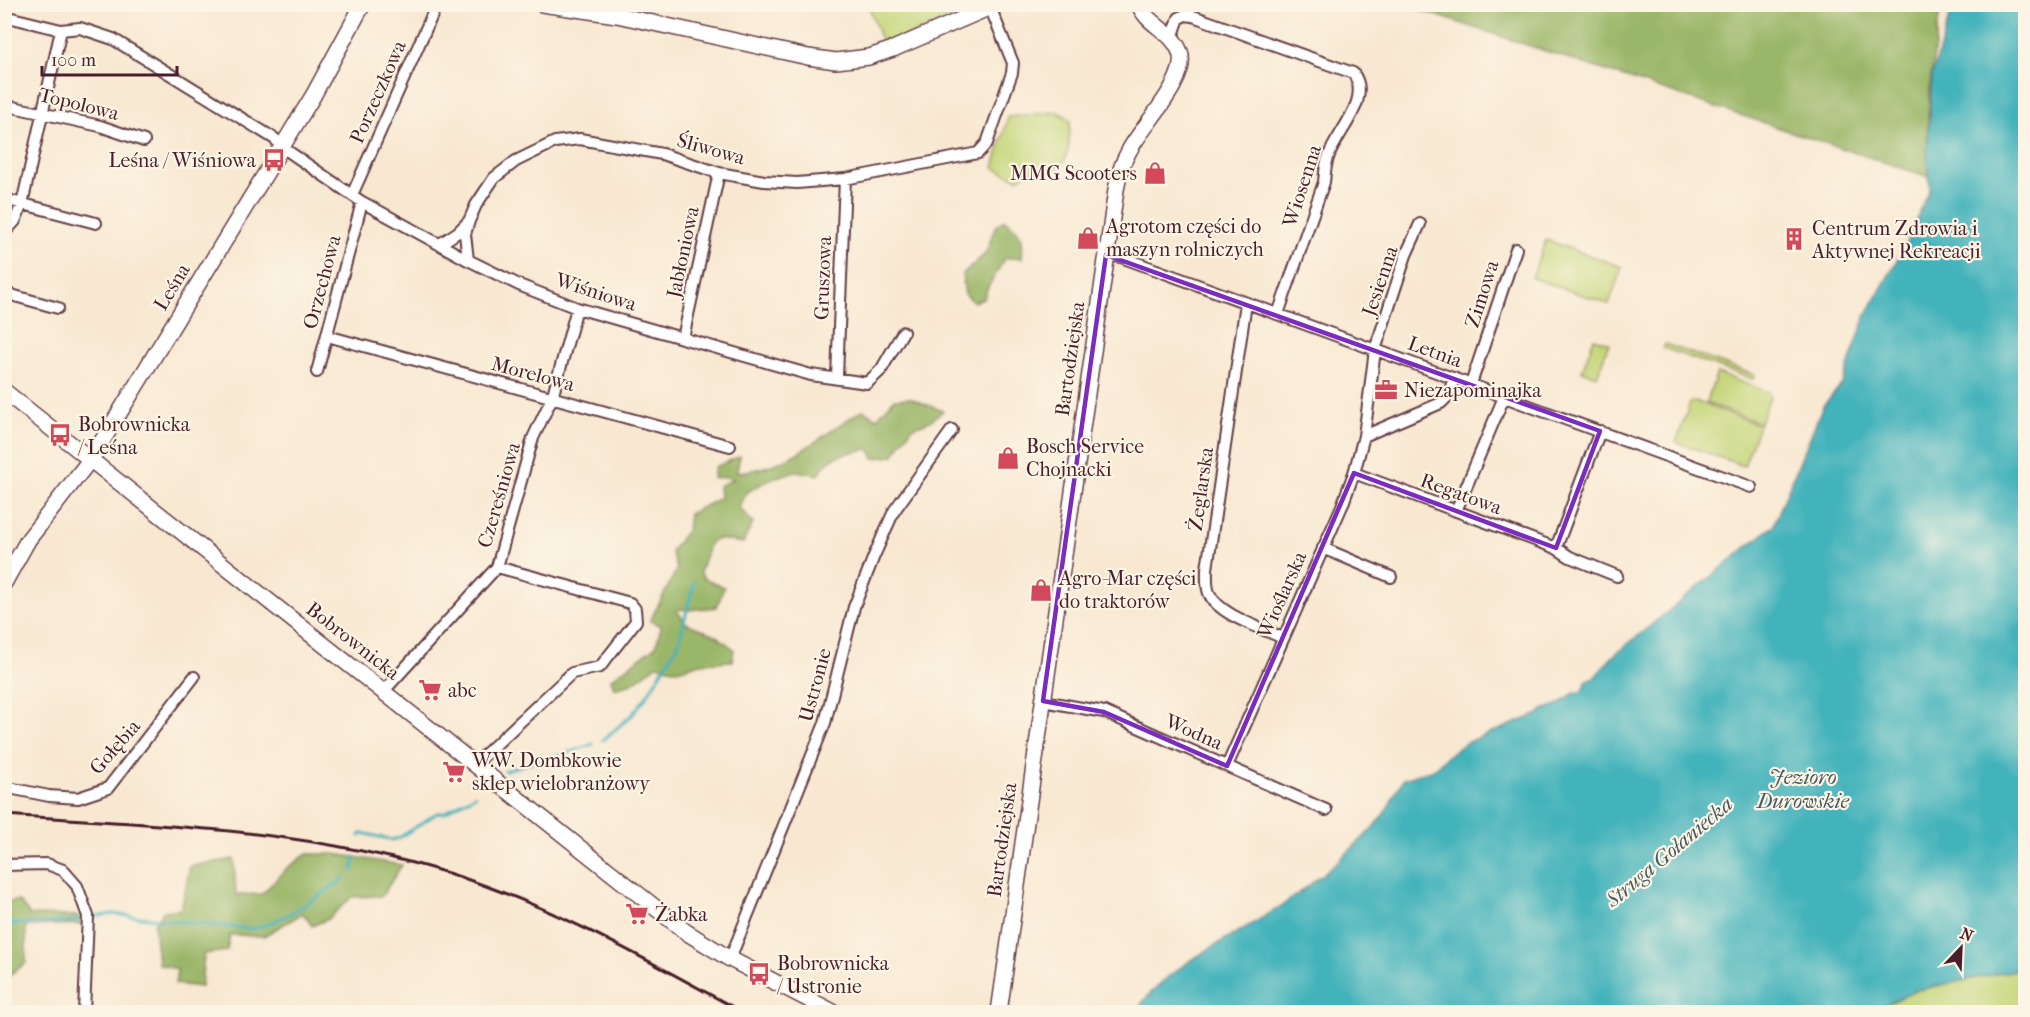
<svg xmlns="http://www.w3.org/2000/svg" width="2030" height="1017" viewBox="0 0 2030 1017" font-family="'IM FELL French Canon',serif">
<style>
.green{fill:#c3d577;stroke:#867a51;stroke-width:1.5}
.forest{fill:#9ab668;stroke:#726a4a;stroke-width:1.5}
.water{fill:#42b2bb;stroke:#466873;stroke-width:1.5}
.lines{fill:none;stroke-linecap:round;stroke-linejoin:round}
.stream{stroke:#42b2bb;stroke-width:3}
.street-casing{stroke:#643d44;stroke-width:14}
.secondary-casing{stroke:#643d44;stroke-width:18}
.street{stroke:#fff;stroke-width:10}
.secondary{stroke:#fff;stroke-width:15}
.rail{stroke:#4a1f2b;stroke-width:3}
.marked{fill:none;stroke:#7b2cbf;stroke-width:4.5;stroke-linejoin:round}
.labels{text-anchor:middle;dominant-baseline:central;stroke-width:4.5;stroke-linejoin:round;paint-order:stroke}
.street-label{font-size:20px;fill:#4a1f2b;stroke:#fcf5e5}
.poi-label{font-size:20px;fill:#4a1f2b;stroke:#fcf5e5;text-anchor:start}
.water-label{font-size:21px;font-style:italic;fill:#475a65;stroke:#fcf5e5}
</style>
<rect width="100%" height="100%" fill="#fcf5e5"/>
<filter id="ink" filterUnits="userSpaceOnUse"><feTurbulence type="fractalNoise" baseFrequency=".0167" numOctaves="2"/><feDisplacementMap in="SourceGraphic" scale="12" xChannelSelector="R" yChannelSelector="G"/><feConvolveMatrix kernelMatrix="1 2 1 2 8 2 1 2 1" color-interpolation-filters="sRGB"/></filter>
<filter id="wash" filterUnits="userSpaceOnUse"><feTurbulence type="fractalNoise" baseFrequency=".008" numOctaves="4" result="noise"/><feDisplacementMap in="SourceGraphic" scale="24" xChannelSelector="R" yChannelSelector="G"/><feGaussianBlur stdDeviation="1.35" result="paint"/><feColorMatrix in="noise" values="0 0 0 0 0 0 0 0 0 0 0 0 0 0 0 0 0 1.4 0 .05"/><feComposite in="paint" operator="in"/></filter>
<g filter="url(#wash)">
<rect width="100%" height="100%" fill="#f8e8d1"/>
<!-- green -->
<path class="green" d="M865,5H948L951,17L883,46L869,6Z
M1057,112L1070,119C1069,138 1072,168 1048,172C1041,173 1035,170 1029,171L1019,179L994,168L1008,117Z
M1546,240L1622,267L1609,304L1532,278Z
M1594,338L1609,343L1597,376L1582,371Z
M1665,344L1755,375L1753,379L1663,348Z
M1717,373L1768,392L1770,397L1760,423L1706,403Z
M1695,401L1759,425L1744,466L1676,442L1690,403Z
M2025,968V1012H1870L1917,990Z"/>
<!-- forest -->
<path class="forest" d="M908,5H932L934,10L919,16Z
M1405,5H1941C1932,62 1924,119 1929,177Z
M1004,220C1022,231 1024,237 1022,258H1005L988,287L984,298L974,302L965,294L962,275L986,253L995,227Z
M910,398L943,411L930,421L912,428L893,456L874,458L869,449C850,453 827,454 819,475L796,471L770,479L747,492L739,507L753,523L743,543L718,539L710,542L700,572L705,579L724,587L717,607L688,610L680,609L677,611L686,623L715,635L734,649L732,661L701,663L677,670L657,665L632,683L614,688L611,679L656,646L661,626L650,621L677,569L671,551L687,530L689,514L720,498L719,486L733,479L730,477L713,478L715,467L740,456L737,472C790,469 820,435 863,410L877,418L894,399Z
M307,854H335L402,865L382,896L352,897L328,919L312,926L303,913L264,936L230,935L227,951L204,954L201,987L175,984L177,969L158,964L154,924L164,911L181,909L190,866L234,859L236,895L262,894L287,868Z
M19,901L30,915L79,916L81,924L26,926V963L9,975L5,976V902Z"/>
<!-- water -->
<path class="water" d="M1953,5H2025V968L1917,990L1870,1012H1137C1158,969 1246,931 1287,902C1315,882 1355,848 1377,823C1388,811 1395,793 1403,779L1434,769L1447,756L1466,743L1538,714C1547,706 1553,708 1561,703C1569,697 1572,692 1583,691L1587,680L1593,679L1613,656L1773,526L1823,406L1842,384L1865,317L1903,250L1930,189L1927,158L1932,75Z"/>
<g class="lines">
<!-- stream -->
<path class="stream" d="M603,740L632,715L646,697L678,645L694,583
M505,771C534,760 564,756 593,744
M360,836L362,833L392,840L399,838L437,813H444L475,795
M353,871L355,857
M93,917L112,914L252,929C286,920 318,898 345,877
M4,924L66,922L83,919"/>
</g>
</g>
<g filter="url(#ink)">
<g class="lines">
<!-- street casing -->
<g class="street-casing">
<path id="street" d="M4,16L61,30L80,28L113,39L275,139L282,147L362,202L468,260L519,285L577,308L811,375L867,383L881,370L903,332
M1172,38L1179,18L1185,15L1193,16L1353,73C1373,100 1336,132 1328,158C1325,166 1325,174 1324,182L1278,314
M4,105L100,126L144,141
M352,195L437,4
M4,199L96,223
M4,233L15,221L22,204L61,30
M440,244L458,232L468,222
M1106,255L1121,257L1751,487
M468,260L465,234L469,221L476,205L494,178L516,161L555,142L580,139L662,154L719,173L764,181L797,183L845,179L978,153L987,143L1012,73L1013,63L990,7
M4,293L58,308
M1246,303L1207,569C1207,577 1206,585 1209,593C1218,615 1262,628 1283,638
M327,336L730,446
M683,338L719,173
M317,372L362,202
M837,377L845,179
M1471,384L1516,249
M1364,436L1441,403L1448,396L1454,378
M1354,473L1556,548L1570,557L1617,576
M1456,511L1504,397
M1323,548L1391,577
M1556,548L1600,431
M383,692L497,567L533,438L552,398L577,308
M1043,701L1104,712L1326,810
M475,764L572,673L600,667L636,621L635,609L630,603L497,567
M1227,766L1342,506L1354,473L1364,436L1375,350L1406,255L1420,224
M4,787L49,796L78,798L108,788L194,677
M4,865L47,864L63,870L77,886L88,916L84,1012
M730,959L825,723L854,607L874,556L894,511L952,430"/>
</g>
<!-- secondary casing -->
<g class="secondary-casing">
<path id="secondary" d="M542,4L617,15L808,57L836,61L869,57L893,49L997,4
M4,391L686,932L730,959L833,1012
M4,583L28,540L93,456L313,96L363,4
M999,1012L1116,190C1118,177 1122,163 1129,151C1141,127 1190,79 1180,52C1172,30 1146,25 1139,4"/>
</g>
<!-- street -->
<use href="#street" class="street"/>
<!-- secondary -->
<use href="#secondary" class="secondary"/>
<!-- rail -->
<path class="rail" d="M4,815C154,825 304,828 448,873C553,906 647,960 742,1012"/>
</g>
</g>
<!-- marked area -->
<path class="marked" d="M1106,255L1600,431L1556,548L1354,473L1227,766L1104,712L1043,701Z"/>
<!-- icons -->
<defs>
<g id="bus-bare" transform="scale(1.8)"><path d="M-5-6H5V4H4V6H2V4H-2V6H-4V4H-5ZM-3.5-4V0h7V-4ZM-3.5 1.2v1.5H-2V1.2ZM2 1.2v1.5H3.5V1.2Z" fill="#d1495b" stroke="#fcf5e5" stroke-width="2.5" paint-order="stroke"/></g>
<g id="shop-bare" transform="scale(1.8)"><path d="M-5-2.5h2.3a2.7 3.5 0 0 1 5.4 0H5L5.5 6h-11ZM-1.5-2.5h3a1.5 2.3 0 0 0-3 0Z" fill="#d1495b" stroke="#fcf5e5" stroke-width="2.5" paint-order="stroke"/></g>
<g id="building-bare" transform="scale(1.8)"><path d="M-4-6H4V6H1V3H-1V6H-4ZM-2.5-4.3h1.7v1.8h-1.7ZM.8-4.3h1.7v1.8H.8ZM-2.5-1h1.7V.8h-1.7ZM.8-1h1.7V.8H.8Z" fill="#d1495b" stroke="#fcf5e5" stroke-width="2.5" paint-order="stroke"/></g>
<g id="office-bare" transform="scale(1.8)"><path d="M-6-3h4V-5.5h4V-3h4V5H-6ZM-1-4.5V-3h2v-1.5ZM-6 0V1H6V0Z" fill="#d1495b" stroke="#fcf5e5" stroke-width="2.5" paint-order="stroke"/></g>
<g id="supermarket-bare" transform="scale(1.8)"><path d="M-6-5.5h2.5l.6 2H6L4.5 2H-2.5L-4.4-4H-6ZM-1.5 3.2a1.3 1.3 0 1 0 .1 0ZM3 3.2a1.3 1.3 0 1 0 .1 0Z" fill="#d1495b" stroke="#fcf5e5" stroke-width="2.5" paint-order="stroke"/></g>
</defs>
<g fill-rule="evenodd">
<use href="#bus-bare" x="274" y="160"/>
<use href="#shop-bare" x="1155" y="173"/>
<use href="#shop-bare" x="1088" y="238"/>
<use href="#building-bare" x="1794" y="239"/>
<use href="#office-bare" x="1386" y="390"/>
<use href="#bus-bare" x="60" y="435"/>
<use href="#shop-bare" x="1008" y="458"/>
<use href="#shop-bare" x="1041" y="590"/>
<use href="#supermarket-bare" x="430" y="690"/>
<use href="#supermarket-bare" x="454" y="772"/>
<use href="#supermarket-bare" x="637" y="914"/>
<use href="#bus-bare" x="759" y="974"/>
</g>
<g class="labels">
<!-- street labels -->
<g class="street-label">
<text transform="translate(378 92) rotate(-66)">Porzeczkowa</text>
<text transform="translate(79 104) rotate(14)">Topolowa</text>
<text transform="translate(711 149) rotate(16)">Śliwowa</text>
<text transform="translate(1302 186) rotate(-72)">Wiosenna</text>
<text transform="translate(683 252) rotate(-78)">Jabłoniowa</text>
<text transform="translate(823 278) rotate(-88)">Gruszowa</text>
<text transform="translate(1380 281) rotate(-71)">Jesienna</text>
<text transform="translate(322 282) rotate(-75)">Orzechowa</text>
<text transform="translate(172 287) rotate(-59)">Leśna</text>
<text transform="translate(596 292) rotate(18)">Wiśniowa</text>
<text transform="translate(1482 294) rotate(-72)">Zimowa</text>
<text transform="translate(1435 352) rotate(20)">Letnia</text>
<text transform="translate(1070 359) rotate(-82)">Bartodziejska</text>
<text transform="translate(533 374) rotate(15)">Morelowa</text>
<text transform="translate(1201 489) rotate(-82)">Żeglarska</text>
<text transform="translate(1461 494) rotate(20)">Regatowa</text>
<text transform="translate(499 495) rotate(-74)">Czereśniowa</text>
<text transform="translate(1282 595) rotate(-66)">Wioślarska</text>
<text transform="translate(353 641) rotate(38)">Bobrownicka</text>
<text transform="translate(815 685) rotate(-75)">Ustronie</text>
<text transform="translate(1194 732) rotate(24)">Wodna</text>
<text transform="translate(115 747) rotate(-49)">Gołębia</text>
<text transform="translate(1002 840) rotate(-82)">Bartodziejska</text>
</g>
<!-- poi labels -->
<g class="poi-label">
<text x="256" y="160" text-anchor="end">Leśna / Wiśniowa</text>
<text x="1137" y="173" text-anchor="end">MMG Scooters</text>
<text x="1106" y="226">Agrotom części do<tspan x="1106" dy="23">maszyn rolniczych</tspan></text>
<text x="1812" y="228">Centrum Zdrowia i<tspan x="1812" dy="23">Aktywnej Rekreacji</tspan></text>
<text x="1404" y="390">Niezapominajka</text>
<text x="78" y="424">Bobrownicka<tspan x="78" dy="23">/ Leśna</tspan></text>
<text x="1026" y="446">Bosch Service<tspan x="1026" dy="23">Chojnacki</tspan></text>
<text x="1059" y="578">Agro-Mar części<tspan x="1059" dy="23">do traktorów</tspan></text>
<text x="448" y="690">abc</text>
<text x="472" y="760">W.W. Dombkowie<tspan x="472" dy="23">sklep wielobranżowy</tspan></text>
<text x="655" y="914">Żabka</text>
<text x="777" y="963">Bobrownicka<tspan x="777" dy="23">/ Ustronie</tspan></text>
</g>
<!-- water labels -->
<g class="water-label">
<text x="1803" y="777">Jezioro<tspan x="1803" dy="24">Durowskie</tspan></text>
<text transform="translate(1669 852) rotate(-40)">Struga Gołaniecka</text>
</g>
</g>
<!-- margin -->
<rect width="2030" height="1017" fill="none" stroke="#fcf5e5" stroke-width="24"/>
<!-- north arrow -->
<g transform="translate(1961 948) rotate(23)" stroke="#fcf5e5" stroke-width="4.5" paint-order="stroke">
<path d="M0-4.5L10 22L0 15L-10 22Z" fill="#4a1f2b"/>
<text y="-9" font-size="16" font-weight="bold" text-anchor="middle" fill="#4a1f2b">N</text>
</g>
<!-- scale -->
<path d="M42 66v9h135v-9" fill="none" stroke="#4a1f2b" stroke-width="3"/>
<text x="51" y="66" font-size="18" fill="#4a1f2b" stroke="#fcf5e5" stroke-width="4.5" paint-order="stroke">100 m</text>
</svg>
